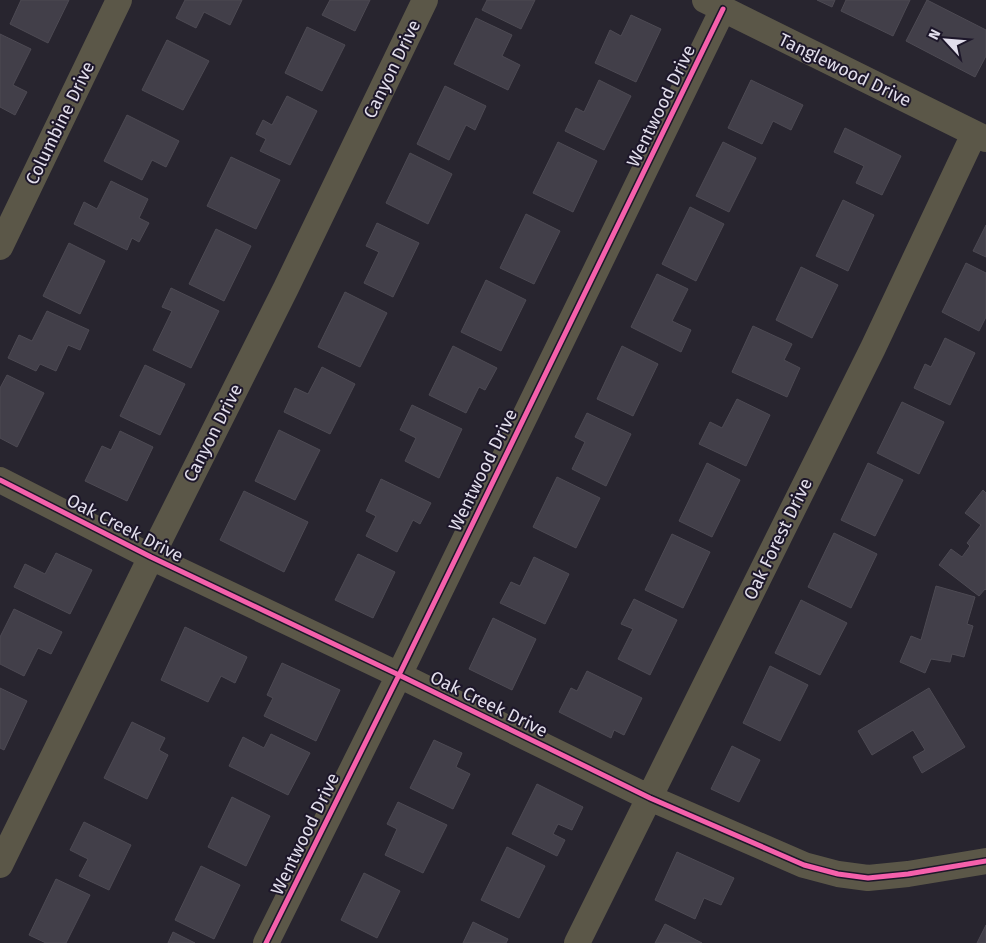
<svg xmlns="http://www.w3.org/2000/svg" width="986" height="943" viewBox="0 0 986 943" font-family="'Fira Sans',sans-serif">
<style>
.building{fill:#423f49;stroke:#4d4a53}
.lines{fill:none;stroke-linecap:round;stroke-linejoin:round}
.minor{stroke:#5b5748;stroke-width:26}
.cycleway-casing{stroke:#1d172a;stroke-width:8}
.cycleway{stroke:#f560ab;stroke-width:5}
.labels{text-anchor:middle;dominant-baseline:central;stroke-width:4;stroke-linejoin:round;paint-order:stroke}
.street-label{font-size:18px;fill:#e2deec;stroke:#1d172a}
</style>
<rect width="100%" height="100%" fill="#28252f"/>
<!-- building -->
<path class="building" d="M21,0H69L48,43L10,24Z
M185,0H242L230,25L204,12L196,28L176,18Z
M330,0H370L355,31L322,15Z
M487,0H535L521,29L482,10Z
M817,0H835L832,7Z
M846,0H910L893,36L841,11Z
M927,0L986,30V56L975,77L906,41Z
M631,15L661,29L636,82L595,63L610,30L621,36Z
M476,18L512,35L502,56L520,65L508,90L454,64Z
M307,27L345,45L322,91L285,73Z
M0,34L31,49L13,85L27,92L15,115L0,107Z
M167,40L209,61L183,110L142,90Z
M599,80L631,96L604,150L565,131L576,108L584,112Z
M751,80L803,105L791,130L773,121L762,144L728,128Z
M445,86L486,106L475,130L466,125L449,160L417,144Z
M287,96L317,111L290,165L260,151L266,139L256,134L263,120L272,125Z
M127,115L179,141L166,167L152,160L142,180L104,161Z
M845,128L901,156L882,195L856,183L864,166L834,152Z
M558,142L597,161L573,212L533,193Z
M723,142L756,158L729,212L696,196Z
M410,153L452,174L428,224L386,203Z
M231,157L280,180L256,229L207,206Z
M111,181L148,199L139,218L149,223L139,242L132,238L127,250L74,224L84,202L97,209Z
M843,200L874,215L848,271L816,256Z
M690,207L724,224L696,281L662,264Z
M526,214L560,231L534,284L500,268Z
M377,223L419,243L393,297L364,283L379,252L366,246Z
M986,225V257L973,251Z
M216,229L251,246L224,301L189,284Z
M69,243L105,261L80,314L43,296Z
M966,263L986,273V317L979,331L942,312Z
M801,267L838,285L812,338L776,320Z
M657,274L688,289L672,321L691,330L681,352L631,327Z
M486,280L526,300L501,351L461,332Z
M171,288L219,311L191,368L153,350L172,311L162,307Z
M345,292L387,313L360,367L318,347Z
M47,311L89,330L80,350L68,345L56,371L40,364L36,371L8,358L19,335L32,341Z
M753,326L792,344L784,360L800,368L787,397L732,372Z
M945,338L975,353L950,405L914,388L925,364L931,367Z
M453,346L497,368L485,390L479,387L466,413L429,395Z
M622,346L658,364L633,416L597,399Z
M145,365L185,384L160,435L120,416Z
M322,367L355,384L330,434L284,412L295,388L308,394Z
M7,375L44,393L17,447L0,438V388Z
M737,399L770,415L746,466L699,444L710,422L722,428Z
M902,402L944,422L919,474L877,453Z
M412,405L462,429L439,478L405,461L416,438L400,430Z
M587,413L631,434L606,486L572,469L585,442L575,437Z
M279,430L320,450L295,500L255,481Z
M120,431L153,447L127,501L85,481L102,446L111,450Z
M707,463L740,480L712,537L679,521Z
M868,463L903,480L875,536L841,520Z
M557,477L600,498L576,548L533,527Z
M381,479L431,503L420,524L413,520L397,552L366,536L376,516L366,511Z
M983,490L986,493V590L985,589L979,596L939,565L951,549L962,557L970,546L967,543L981,525L965,513Z
M244,491L308,522L284,572L220,540Z
M834,533L877,554L851,608L808,587Z
M672,534L710,552L683,608L645,590Z
M56,553L92,570L70,614L14,587L25,564L45,574Z
M358,554L395,572L373,618L335,600Z
M534,557L569,574L545,624L500,603L511,582L520,586Z
M936,586L975,597L967,624L973,626L964,657L952,654L950,662L931,659L925,673L900,662L911,636L921,640Z
M634,599L677,620L650,675L618,659L633,629L621,624Z
M801,600L847,623L820,675L775,653Z
M14,609L62,632L51,654L38,648L24,676L0,664V637Z
M493,618L536,639L512,690L469,669Z
M185,627L247,657L235,683L221,676L208,702L161,680Z
M282,663L340,690L316,741L264,716L273,698L267,695Z
M770,666L808,685L780,741L743,723Z
M587,671L642,698L624,735L614,730L611,738L559,712L571,688L577,691Z
M0,688L27,701L4,750L0,748Z
M929,688L965,747L922,773L913,757L925,750L913,730L872,755L858,731Z
M132,722L165,738L159,750L168,755L147,799L104,778Z
M271,734L310,753L288,795L229,766L243,737L264,748Z
M434,740L462,753L456,767L470,774L453,809L410,788Z
M732,746L760,760L739,802L711,789Z
M537,784L583,807L572,830L558,824L553,834L565,840L557,856L512,834Z
M232,797L270,816L246,866L208,847Z
M398,802L447,825L423,873L385,855L397,829L387,824Z
M84,822L131,845L109,890L79,876L88,859L70,850Z
M507,847L545,866L519,918L481,900Z
M677,852L734,878L721,905L704,898L695,919L655,900Z
M201,866L240,885L214,939L175,920Z
M364,873L400,891L377,938L341,920Z
M56,879L90,895L66,943H46L29,935Z
M473,922L508,939L506,943H463Z
M665,924L702,943H655Z
M986,925V943H977Z
M173,932L195,943H168Z"/>
<g class="lines">
<!-- minor -->
<path class="minor" d="M705,0L986,139
M0,247L119,0
M0,480L151,557L399,675L650,798L804,865L838,874L868,878L908,874L986,861
M0,865L151,557L286,288L425,0
M266,943L399,675L723,9
M577,943L873,348L974,134"/>
<!-- cycleway casing -->
<g class="cycleway-casing">
<path id="cycleway" d="M0,480L151,557L399,675L650,798L804,865L838,874L868,878L908,874L986,861
M266,943L399,675L723,9"/>
</g>
<!-- cycleway -->
<use href="#cycleway" class="cycleway"/>
</g>
<g class="labels">
<!-- street labels -->
<g class="street-label">
<text transform="translate(392 69) rotate(-64)">Canyon Drive</text>
<text transform="translate(845 70) rotate(26)">Tanglewood Drive</text>
<text transform="translate(661 106) rotate(-64)">Wentwood Drive</text>
<text transform="translate(60 123) rotate(-64)">Columbine Drive</text>
<text transform="translate(213 433) rotate(-63)">Canyon Drive</text>
<text transform="translate(483 470) rotate(-64)">Wentwood Drive</text>
<text transform="translate(125 528) rotate(27)">Oak Creek Drive</text>
<text transform="translate(778 539) rotate(-64)">Oak Forest Drive</text>
<text transform="translate(489 704) rotate(26)">Oak Creek Drive</text>
<text transform="translate(305 834) rotate(-64)">Wentwood Drive</text>
</g>
</g>
<!-- north arrow -->
<g transform="translate(946 40) rotate(296)" stroke="#1d172a" stroke-width="4" paint-order="stroke">
<path d="M0-4L9 19L0 12L-9 19Z" fill="#e2deec"/>
<text y="-8" font-size="14" font-weight="bold" text-anchor="middle" fill="#e2deec">N</text>
</g>
</svg>
